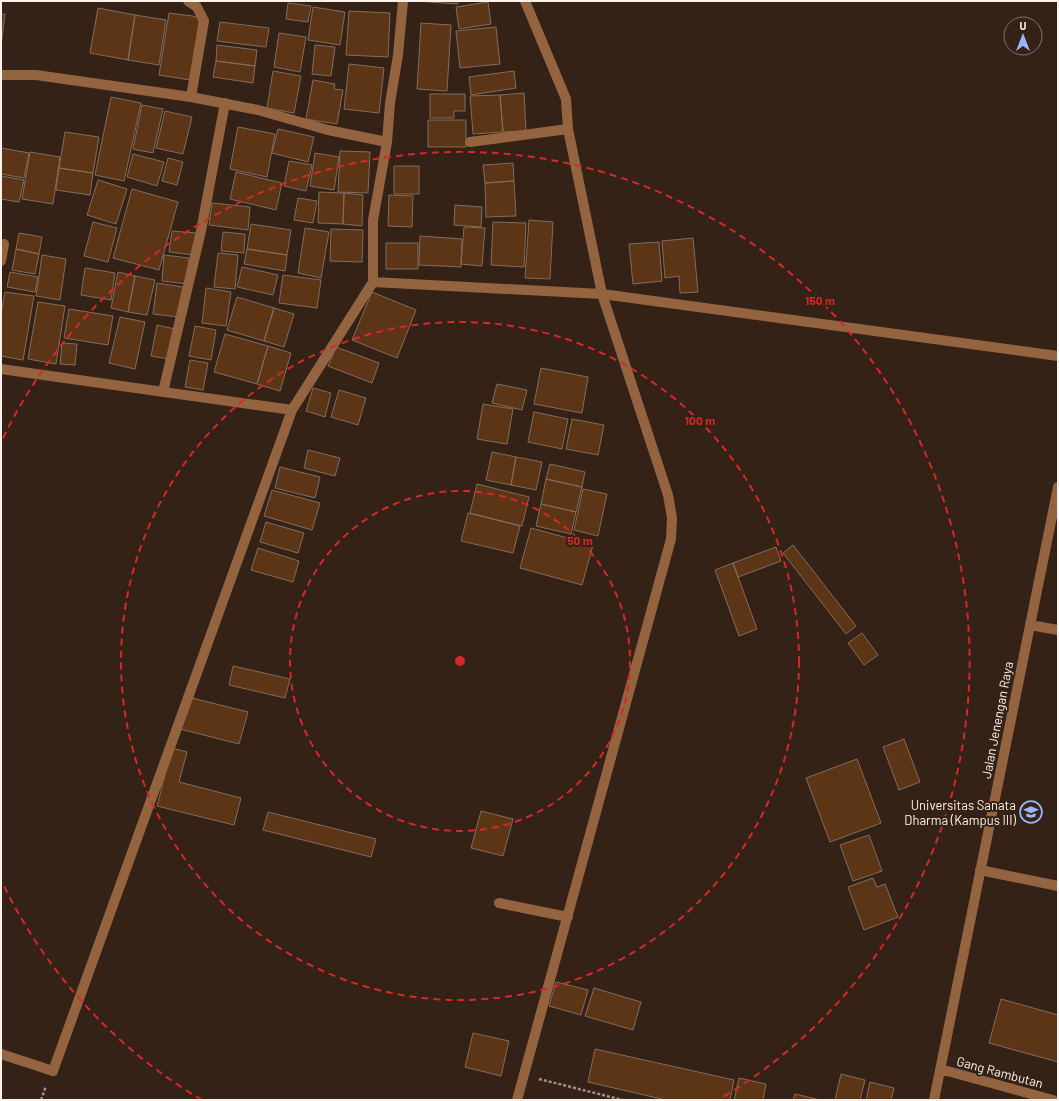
<svg xmlns="http://www.w3.org/2000/svg" width="1059" height="1101" viewBox="0 0 1059 1101" font-family="Barlow,sans-serif">
<style>
.building{fill:#5c3517;stroke:#826d5e}
.lines{fill:none;stroke-linecap:round;stroke-linejoin:round}
.path{stroke:#9f9086;stroke-width:2.5;stroke-dasharray:3 2;stroke-linecap:butt}
.lane{stroke:#946441;stroke-width:10}
.street{stroke:#946441;stroke-width:10}
.ring{fill:none;stroke:#d62828;stroke-width:2;stroke-dasharray:7 5}
.labels{text-anchor:middle;dominant-baseline:central;stroke-width:4;stroke-linejoin:round;paint-order:stroke}
.street-label{font-size:13px;fill:#fef1e9;stroke:#332215}
.poi-label{font-size:13px;fill:#fef1e9;stroke:#332215;text-anchor:end}
.centre{fill:#d62828;stroke:#332215;stroke-width:2}
.ring-label{font-size:12px;text-anchor:middle;font-weight:bold;fill:#d62828;stroke:#332215;stroke-width:4;stroke-linejoin:round;paint-order:stroke}
</style>
<rect width="100%" height="100%" fill="#332215"/>
<!-- building -->
<path class="building" d="M416,1H458V4Z
M488,2L491,24L459,29L456,7Z
M288,3L311,6L308,22L286,19Z
M313,7L345,12L340,45L308,40Z
M98,8L135,15L128,60L90,53Z
M349,11L390,13L388,57L346,55Z
M169,13L200,17L190,80L159,75Z
M1,14H5L1,46Z
M135,15L166,20L159,65L128,60Z
M220,22L269,28L266,47L217,41Z
M421,23L451,25L447,91L417,89Z
M496,27L500,64L460,68L456,31Z
M279,33L306,37L300,72L274,67Z
M217,45L257,50L255,66L216,61Z
M315,45L335,47L331,76L312,74Z
M216,61L255,66L253,83L213,77Z
M349,64L384,68L379,113L344,109Z
M273,71L301,76L294,113L267,108Z
M514,71L516,88L471,95L469,77Z
M313,80L335,84L334,89L343,90L337,124L306,119Z
M524,93L526,131L503,132L500,95Z
M430,94H465V111H454V118H430Z
M500,95L503,132L473,134L470,96Z
M111,97L141,103L124,181L95,175Z
M142,105L163,109L153,153L133,149Z
M165,111L192,117L183,154L156,148Z
M428,120H466V147H428Z
M238,127L275,134L267,177L230,169Z
M278,129L314,137L308,162L272,153Z
M65,132L99,137L93,173L59,168Z
M1,148L29,153L24,178L1,174Z
M340,151L370,152L368,193L338,192Z
M30,152L60,157L53,204L22,199Z
M315,153L339,157L334,190L310,186Z
M133,154L164,162L157,186L127,177Z
M168,158L183,162L177,185L162,181Z
M289,161L312,165L306,191L284,186Z
M513,163L514,181L485,183L483,165Z
M394,166H419V194H394Z
M59,168L93,173L90,195L56,190Z
M236,172L282,183L276,210L230,199Z
M1,176L24,180L19,202L1,199Z
M98,180L127,189L116,224L87,215Z
M514,181L516,216L486,217L485,183Z
M132,189L178,202L159,270L113,258Z
M319,192L344,193L343,224L318,223Z
M344,193L363,195L362,226L343,224Z
M389,195L413,196L412,227L388,226Z
M298,198L317,201L313,223L294,220Z
M212,203L250,207L248,230L209,225Z
M455,205L482,207L481,227L454,225Z
M529,220L553,222L550,279L525,278Z
M93,222L117,228L108,262L84,256Z
M493,222L526,223L524,267L491,265Z
M251,224L291,230L287,255L247,249Z
M464,227L485,228L482,266L461,264Z
M305,228L329,232L321,278L298,273Z
M331,229L363,230L362,262L330,261Z
M172,231L196,233L194,255L169,252Z
M223,232L245,234L244,253L221,251Z
M19,233L42,237L39,254L16,249Z
M420,236L462,239L461,267L419,265Z
M693,238L698,292L680,293L679,276L665,278L662,241Z
M659,242L662,281L633,284L629,244Z
M386,243H418V269H386Z
M16,249L39,254L35,274L12,270Z
M247,249L287,255L285,271L244,264Z
M218,253L238,255L235,289L214,287Z
M42,255L66,259L60,300L36,296Z
M164,255L189,258L187,284L162,281Z
M242,267L278,275L273,295L237,287Z
M85,268L115,273L111,300L81,295Z
M10,272L38,277L35,292L7,287Z
M118,272L135,276L128,312L111,308Z
M283,275L321,280L317,308L279,303Z
M135,276L155,280L147,315L128,312Z
M157,283L183,287L178,317L153,314Z
M206,288L231,292L226,326L202,323Z
M5,292L34,296L23,360L1,356V314Z
M372,292L416,310L397,358L352,340Z
M237,297L274,308L264,341L227,330Z
M38,302L65,306L56,364L28,359Z
M274,308L294,314L284,347L264,341Z
M69,309L113,316L108,345L64,338Z
M120,317L145,322L135,369L109,363Z
M157,325L175,329L169,359L151,356Z
M195,326L216,330L211,360L189,356Z
M225,334L268,346L257,384L214,372Z
M62,343L77,344L75,365L60,364Z
M268,346L291,353L280,391L257,384Z
M336,347L379,363L372,383L328,366Z
M190,360L208,363L203,390L185,387Z
M541,368L588,377L582,413L534,404Z
M497,384L527,390L522,410L492,403Z
M313,388L331,393L325,417L306,411Z
M339,390L366,398L358,425L331,417Z
M483,404L513,409L507,444L477,439Z
M534,412L568,419L562,449L528,442Z
M572,419L604,425L598,455L566,449Z
M308,450L340,458L335,476L304,468Z
M492,452L516,457L511,485L486,480Z
M516,457L542,462L536,490L511,485Z
M550,464L585,472L582,487L546,479Z
M280,467L320,477L315,498L275,488Z
M546,479L582,487L576,512L541,504Z
M477,484L529,497L522,526L470,513Z
M583,489L607,494L598,536L574,530Z
M272,490L320,503L312,530L264,516Z
M541,504L576,512L571,534L536,526Z
M468,513L520,526L513,553L461,541Z
M266,522L304,533L298,553L260,542Z
M531,528L593,545L582,585L520,568Z
M793,545L856,626L846,634L783,553Z
M776,547L781,561L738,577L733,563Z
M258,548L299,561L293,582L251,570Z
M733,563L757,629L739,636L715,570Z
M862,633L878,655L864,665L848,643Z
M233,666L290,679L285,698L229,685Z
M188,697L248,712L239,744L180,729Z
M904,739L920,782L899,790L883,747Z
M172,748L187,752L179,782L241,798L234,825L157,806Z
M857,759L881,823L830,842L806,778Z
M481,811L513,819L503,856L471,848Z
M268,812L376,839L371,857L263,830Z
M869,835L882,871L853,881L840,845Z
M873,878L877,887L885,884L898,917L864,930L848,887Z
M556,982L588,990L581,1015L549,1006Z
M594,988L641,1002L633,1030L585,1016Z
M1001,999L1058,1015V1062L989,1043Z
M473,1033L509,1041L501,1076L465,1067Z
M595,1049L734,1080L730,1100H666L588,1082Z
M841,1074L865,1080L860,1100H835Z
M739,1078L766,1084L763,1100H734Z
M870,1082L894,1088L891,1100H866Z
M795,1094L820,1100H793Z"/>
<g class="lines">
<!-- path -->
<path class="path" d="M539,1079L623,1100
M41,1100L46,1086"/>
<!-- lane -->
<path class="lane" d="M499,903L568,917
M1,1054L53,1071"/>
<!-- street -->
<path class="street" d="M188,1L197,7L204,21L191,97
M525,1L566,99L568,129L602,294L1058,356
M1,75H36L191,97L258,110L328,130L387,142
M470,142L568,129
M1,261L4,244
M373,282V220L387,142L390,103L398,55L403,1
M1,369L292,410
M163,392L201,231L225,103
M1030,625L1058,630
M980,870L1058,886
M940,1069L1053,1100
M53,1071L292,410L373,282L602,294L668,495L672,518L671,539L517,1100
M934,1100L1058,487"/>
</g>
<!-- distance rings -->
<g class="ring">
<circle cx="460" cy="661" r="170"/>
<circle cx="460" cy="661" r="339"/>
<path d="M202 1100A509 509 0 0 1 3 884M3 438A509 509 0 1 1 718 1100"/>
</g>
<!-- icons -->
<defs>
<g id="university-ring" transform="scale(1.15)"><circle r="9.5" fill="#332215" stroke="#98b6fd" stroke-width="1.5"/><path d="M0-5L7-2L0 1L-7-2ZM-4 1L0 2.5L4 1V4Q0 6-4 4Z" fill="#98b6fd"/></g>
</defs>
<g fill-rule="evenodd">
<use href="#university-ring" x="1031" y="812"/>
</g>
<g class="labels">
<!-- street labels -->
<g class="street-label">
<text transform="translate(997 720) rotate(-79)">Jalan Jenengan Raya</text>
<text transform="translate(1000 1072) rotate(15)">Gang Rambutan</text>
</g>
<!-- poi labels -->
<g class="poi-label">
<text x="1016" y="805">Universitas Sanata<tspan x="1016" dy="15">Dharma (Kampus III)</tspan></text>
</g>
</g>
<circle cx="460" cy="661" r="6" class="centre"/>
<g class="ring-label">
<text x="820" y="305">150 m</text>
<text x="700" y="425">100 m</text>
<text x="580" y="545">50 m</text>
</g>
<!-- border -->
<rect width="1059" height="1101" fill="none" stroke="#fef1e9" stroke-width="4"/>
<!-- north arrow -->
<g transform="translate(1023 36)"><circle r="19" fill="#332215" stroke="#84756a"/>
<path d="M0-3L7 15L0 10L-7 15Z" fill="#98b6fd"/>
<text y="-6" font-size="11" font-weight="bold" text-anchor="middle" fill="#fef1e9">U</text>
</g>
</svg>
